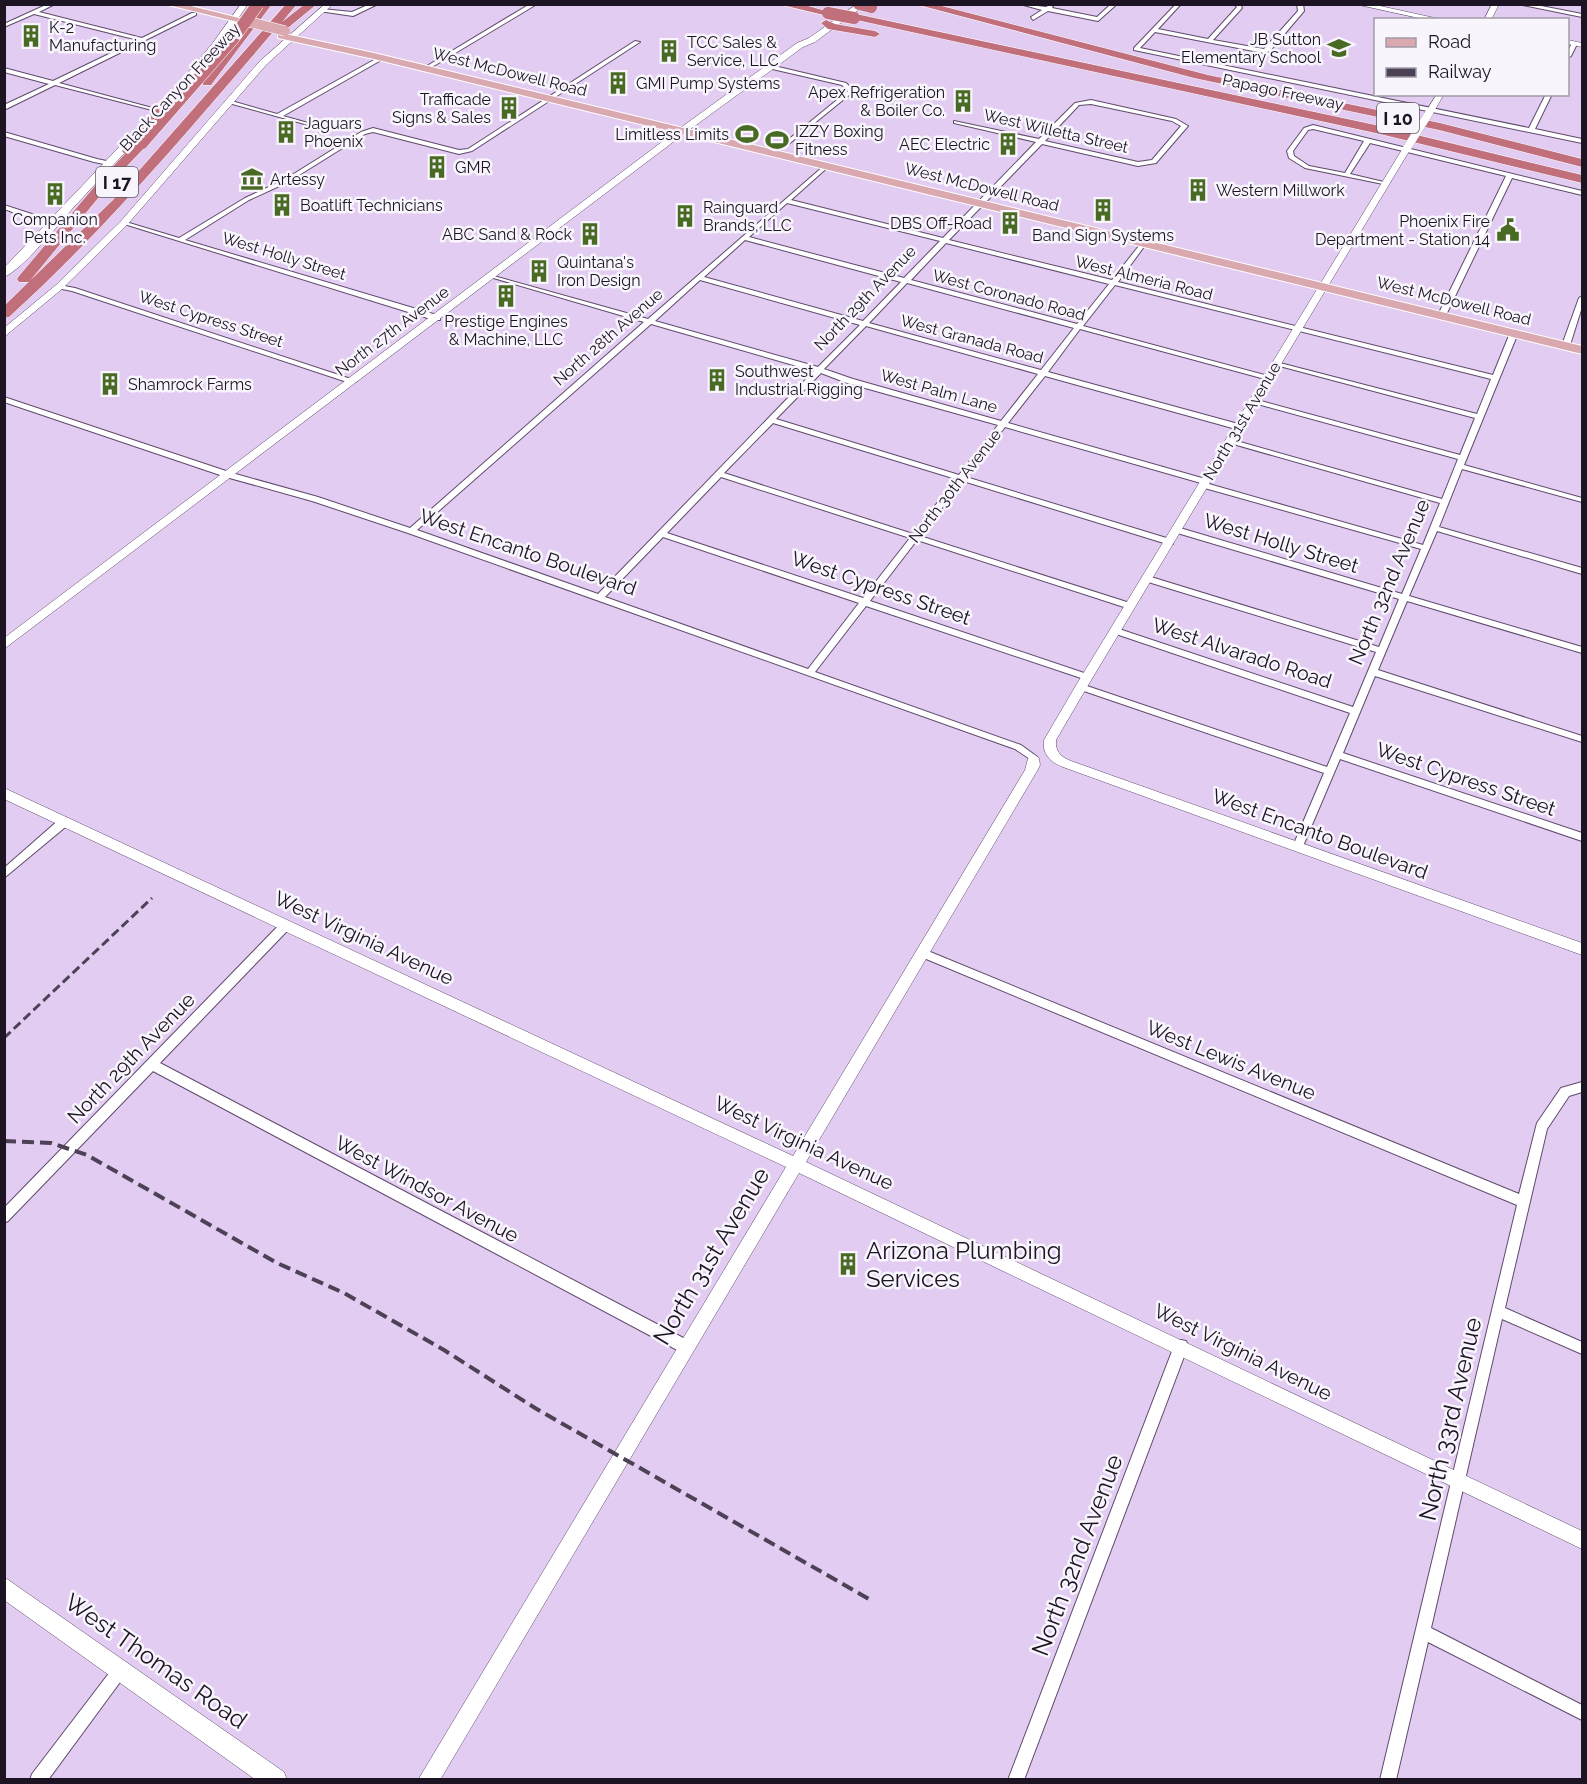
<svg xmlns="http://www.w3.org/2000/svg" width="1587" height="1784" viewBox="0 0 1587 1784" font-family="Raleway,sans-serif">
<style>
.lines{fill:none;stroke-linecap:round;stroke-linejoin:round}
.minor-casing{stroke:#5f4b6c;stroke-width:2}
.tertiary-casing{stroke:#5f4b6c;stroke-width:1}
.secondary-casing{stroke:#5f4b6c;stroke-width:1}
.primary-casing{stroke:#fff;stroke-width:2}
.motorway-casing{stroke:#fff;stroke-width:1}
.minor{fill:#fff;fill-rule:evenodd}
.tertiary{fill:#fff;fill-rule:evenodd}
.secondary{fill:#fff;fill-rule:evenodd}
.primary{fill:#daa9b0;fill-rule:evenodd}
.motorway{fill:#c16f7b;fill-rule:evenodd}
.rail-far1{stroke:#4d4155;stroke-width:3;stroke-dasharray:9 4.5;stroke-linecap:butt}
.rail{stroke:#4d4155;stroke-width:4;stroke-dasharray:12 6;stroke-linecap:butt}
.tertiary-bridge-casing{stroke:#5f4b6c;stroke-width:8;stroke-linecap:butt}
.primary-bridge-casing{stroke:#fff;stroke-width:11;stroke-linecap:butt}
.motorway-bridge-casing{stroke:#fff;stroke-width:13;stroke-linecap:butt}
.tertiary-bridge{stroke:#fff;stroke-width:8}
.primary-bridge{stroke:#daa9b0;stroke-width:10}
.motorway-bridge{stroke:#c16f7b;stroke-width:12}
.labels{text-anchor:middle;dominant-baseline:central;stroke-width:5;stroke-linejoin:round;paint-order:stroke}
.far-poi-label{font-size:16px;fill:#1c1422;stroke:#f9f5fd;text-anchor:start}
.far-street-label{font-size:16px;fill:#1c1422;stroke:#f9f5fd}
.shield{fill:#f9f5fd;stroke:#5e5864;stroke-width:1.5}
.shield-label{font-size:18px;font-weight:bold;fill:#1c1422}
.street-label{font-size:20px;fill:#1c1422;stroke:#f9f5fd}
.near-poi-label{font-size:24px;fill:#1c1422;stroke:#f9f5fd;text-anchor:start}
.near-street-label{font-size:24px;fill:#1c1422;stroke:#f9f5fd}
</style>
<rect width="100%" height="100%" fill="#e2ccf2"/>
<g class="lines">
<!-- minor casing -->
<g class="minor-casing">
<path id="minor" d="M48,4H55L39,12L142,38L192,13H196V15L59,83L160,110V112L55,85L4,110V105L49,84L4,72V68L53,81L138,40L34,14L4,27V24Z
M370,4H378L353,16L319,11L322,9L352,12Z
M530,4H537L427,70L422,69Z
M1020,4L1046,7L1050,5L1053,7L1052,8L1097,17L1111,4H1117L1098,21L1048,11L1033,20L1031,17L1042,10Z
M1176,4H1181L1158,29L1208,39L1237,7L1234,4H1240L1242,8L1213,40L1264,49L1298,11L1297,4H1303L1304,11L1270,51L1264,53L1155,32L1140,48L1529,128L1546,94H1552L1535,129L1582,139V143L1134,50V48Z
M1518,4H1531L1582,14V17Z
M635,41L640,42L472,151L459,154L373,132L365,134L288,182L249,200L185,240L440,316V320H434L121,223L126,222L179,238L245,198L284,180L361,132L373,128L459,150L468,149Z
M1572,43L1577,44L1571,56L1568,58V51Z
M381,56L384,58L383,59L283,116L319,126V128L225,102L228,100L277,114Z
M770,65L846,83L854,91L774,156L772,155V153L848,91L842,85L768,68V66Z
M1091,100L1176,119L1188,126L1156,163L1138,166L1042,144L949,240L1112,280L1142,242H1146V244L1118,282L1493,375L1510,333L1514,331L1518,333L1464,465L1582,498V502L1462,469L1439,527L1582,568V574L1437,531L1409,596L1582,647V653L1407,601L1378,670L1582,736V742L1375,676L1343,753L1582,833V841L1340,759L1303,846L1298,850L1294,849L1293,846L1324,773L1078,689L1076,687L1081,684L1084,685L1327,767L1350,713L1113,633L1112,631L1116,628L1353,707L1376,652L1145,581L1144,579L1148,576L1151,577L1379,647L1399,599L1174,532L1173,530L1177,527L1180,528L1402,594L1421,549L1201,487V483L1005,427L966,477L1173,540V544H1167L963,481L920,536L1133,604V608H1127L917,540L870,601L1090,675L1092,677L1090,679H1084L866,606L815,672L1021,745L1036,756L1038,758L1033,761L1015,749L408,533L312,501L226,477L4,402V397L232,473L318,497L410,528L644,322L490,277V275L648,319L826,164L829,166L828,167L791,200L943,238L1036,142L954,123V121L1039,139L1075,103ZM1091,104L1172,121L1181,126L1152,160L1138,162L1045,141L1079,105ZM787,203L940,241L904,278L749,237ZM745,240L901,282L863,321L704,277ZM946,243L1109,284L1077,324L911,280ZM700,280L860,325L818,367L655,321ZM907,283L1074,328L1041,370L869,323ZM1115,285L1491,379L1477,414L1276,362L1272,364L1475,418L1460,455L1257,400L1250,402L1458,459L1442,499L1233,440H1227L1226,442L1440,503L1423,545L1209,484V480L1008,423L1045,376L1236,429H1242V425L1048,372L1080,329L1265,379L1272,377L1083,326ZM651,324L814,371L598,594L417,530ZM866,326L1038,374L1001,421L853,379L824,369ZM821,373L847,383L998,425L959,475L776,419ZM773,423L956,479L913,534L724,473ZM721,477L910,538L863,598L667,533ZM663,537L859,603L808,669L605,597Z
M1313,125L1582,191V195L1512,178L1446,315L1439,317L1438,315L1506,176L1370,143L1350,174L1388,183V185L1305,168L1289,158L1287,151L1304,128ZM1313,129L1364,141L1345,173L1309,166L1294,156L1293,151L1308,130Z
M4,132L97,159L111,162L112,163L109,165L94,162L4,136Z
M4,205L47,219H57L60,221C45,228 20,214 4,209Z
M59,285L75,288L357,381L350,383L72,291L57,288V286Z
M1582,296V307L1570,345L1563,347L1562,345L1579,298Z
M65,817L70,821L69,824L4,878V868L61,818Z
M285,922L289,923L290,926L289,929L160,1063L691,1342L693,1347L691,1352L686,1353L681,1352L153,1071L8,1221L4,1223V1208L281,923Z
M923,949L1519,1194L1537,1123L1561,1088L1582,1082V1092L1569,1096L1547,1129L1505,1308L1582,1342V1354L1502,1319L1431,1628L1582,1705V1720L1428,1642L1396,1780H1380L1517,1205L919,956L918,953L919,950Z
M1181,1340L1186,1341L1188,1346L1024,1780H1008L1174,1346L1176,1341Z
M121,1661L126,1664L129,1669L126,1674L48,1780H30L32,1774L116,1664Z"/>
</g>
<!-- tertiary casing -->
<g class="tertiary-casing">
<path id="tertiary" d="M1355,4H1371L1444,20H1428Z
M1492,4H1499L1491,20H1484Z
M1568,40L1582,43V47L1568,44Z
M1437,94H1444L1432,115H1426L1425,113Z
M1407,146L1411,148L1087,687L1056,740C1055,752 1061,757 1071,761L1582,943V955L1063,767C1050,762 1042,754 1044,740L1075,687L1403,148Z
M1033,754L1039,758L1040,765L1037,771L806,1162L1582,1531V1549L799,1173L440,1780H418L786,1167L4,799V788L793,1156L1025,770L1029,755Z"/>
</g>
<!-- secondary casing -->
<g class="secondary-casing">
<path id="secondary" d="M241,4H248C198,79 133,143 72,209C57,226 23,269 4,277V268L179,84L212,44Z
M325,4H333L266,65L127,225L62,289L4,337V328L56,285L121,221L260,61Z
M857,4H866L815,42L803,47L685,133L4,649V638L679,129L797,43L809,38Z
M4,1577L284,1772L287,1780H256L4,1600Z"/>
</g>
<!-- primary casing -->
<g class="primary-casing">
<path id="primary" d="M164,4H183L251,21L246,24Z
M281,33L374,53L1582,346V354L374,59L278,38V34Z"/>
</g>
<!-- motorway casing -->
<g class="motorway-casing">
<path id="motorway" d="M261,4H272L211,85H203V81Z
M286,4H297L282,22L305,4H317L289,27H281L280,24C193,125 108,227 9,317L4,318V306L113,200Z
M778,4H801L833,13L828,16Z
M915,4H934L1208,75L1440,123L1582,159V167L1439,130L1194,78Z
M856,14L1380,126L1582,175V183L1380,134L852,19V15Z
M826,20L835,24L875,31L880,34L875,37L828,29L821,23Z
M158,107L164,111L143,140L148,143L146,146L108,186L29,282H19L17,279L19,276L100,180L125,154L122,151L124,148L154,109Z"/>
</g>
<!-- minor -->
<use href="#minor" class="minor"/>
<!-- tertiary -->
<use href="#tertiary" class="tertiary"/>
<!-- secondary -->
<use href="#secondary" class="secondary"/>
<!-- primary -->
<use href="#primary" class="primary"/>
<!-- motorway -->
<use href="#motorway" class="motorway"/>
<!-- rail-far1 -->
<path class="rail-far1" d="M4,1038L152,898"/>
<!-- rail -->
<path class="rail" d="M4,1141L51,1143L87,1155L277,1263L344,1293L444,1350L535,1408L869,1599"/>
<!-- tertiary-bridge casing -->
<g class="tertiary-bridge-casing">
<path id="tertiary-bridge" d="M1407,148L1429,113"/>
</g>
<!-- primary-bridge casing -->
<g class="primary-bridge-casing">
<path id="primary-bridge" d="M246,21L285,31"/>
</g>
<!-- motorway-bridge casing -->
<g class="motorway-bridge-casing">
<path id="motorway-bridge" d="M859,4L871,7
M828,13L854,18
M142,143L232,40L258,4"/>
</g>
<!-- tertiary-bridge -->
<use href="#tertiary-bridge" class="tertiary-bridge"/>
<!-- primary-bridge -->
<use href="#primary-bridge" class="primary-bridge"/>
<!-- motorway-bridge -->
<use href="#motorway-bridge" class="motorway-bridge"/>
</g>
<!-- icons -->
<defs>
<g id="building-bare" transform="scale(1.8)"><path d="M-4-6H4V6H1V3H-1V6H-4ZM-2.5-4.3h1.7v1.8h-1.7ZM.8-4.3h1.7v1.8H.8ZM-2.5-1h1.7V.8h-1.7ZM.8-1h1.7V.8H.8Z" fill="#486a22" stroke="#f9f5fd" stroke-width="2.5" paint-order="stroke"/></g>
<g id="school-bare" transform="scale(1.8)"><path d="M0-5L7-2L0 1L-7-2ZM-4 1L0 2.5L4 1V4Q0 6-4 4Z" fill="#486a22" stroke="#f9f5fd" stroke-width="2.5" paint-order="stroke"/></g>
<g id="stadium-bare" transform="scale(1.8)"><path d="M0-5a6.5 5 0 1 0 0 10a6.5 5 0 1 0 0-10ZM-3.5-1.8h7v3.6h-7Z" fill="#486a22" stroke="#f9f5fd" stroke-width="2.5" paint-order="stroke"/></g>
<g id="museum-bare" transform="scale(1.8)"><path d="M0-6L6-3V-2H-6V-3ZM-5-1h2V3h-2ZM-1-1h2V3h-2ZM3-1h2V3H3ZM-6 4H6V6H-6Z" fill="#486a22" stroke="#f9f5fd" stroke-width="2.5" paint-order="stroke"/></g>
<g id="civic-bare" transform="scale(1.8)"><path d="M-.6-6.5H3V-4.5H.6V-3L4-1V1h2V6H-6V1h2V-1L-.6-3ZM-1.2 2.5V6h2.4V2.5Z" fill="#486a22" stroke="#f9f5fd" stroke-width="2.5" paint-order="stroke"/></g>
</defs>
<g fill-rule="evenodd">
<use href="#building-bare" x="31" y="36"/>
<use href="#school-bare" x="1339" y="48"/>
<use href="#building-bare" x="669" y="51"/>
<use href="#building-bare" x="618" y="83"/>
<use href="#building-bare" x="963" y="101"/>
<use href="#building-bare" x="509" y="108"/>
<use href="#building-bare" x="286" y="132"/>
<use href="#stadium-bare" x="747" y="134"/>
<use href="#stadium-bare" x="777" y="140"/>
<use href="#building-bare" x="1008" y="144"/>
<use href="#building-bare" x="437" y="167"/>
<use href="#museum-bare" x="252" y="179"/>
<use href="#building-bare" x="1198" y="190"/>
<use href="#building-bare" x="55" y="194"/>
<use href="#building-bare" x="282" y="205"/>
<use href="#building-bare" x="1103" y="210"/>
<use href="#building-bare" x="685" y="216"/>
<use href="#building-bare" x="1010" y="223"/>
<use href="#civic-bare" x="1508" y="230"/>
<use href="#building-bare" x="590" y="234"/>
<use href="#building-bare" x="539" y="271"/>
<use href="#building-bare" x="506" y="296"/>
<use href="#building-bare" x="717" y="380"/>
<use href="#building-bare" x="110" y="384"/>
<use href="#building-bare" x="848" y="1264"/>
</g>
<g class="labels">
<!-- far-poi labels -->
<g class="far-poi-label">
<text x="49" y="27">K-2<tspan x="49" dy="18">Manufacturing</tspan></text>
<text x="1321" y="39" text-anchor="end">JB Sutton<tspan x="1321" dy="18">Elementary School</tspan></text>
<text x="687" y="42">TCC Sales &amp;<tspan x="687" dy="18">Service, LLC</tspan></text>
<text x="636" y="83">GMI Pump Systems</text>
<text x="945" y="92" text-anchor="end">Apex Refrigeration<tspan x="945" dy="18">&amp; Boiler Co.</tspan></text>
<text x="491" y="99" text-anchor="end">Trafficade<tspan x="491" dy="18">Signs &amp; Sales</tspan></text>
<text x="304" y="123">Jaguars<tspan x="304" dy="18">Phoenix</tspan></text>
<text x="795" y="131">IZZY Boxing<tspan x="795" dy="18">Fitness</tspan></text>
<text x="729" y="134" text-anchor="end">Limitless Limits</text>
<text x="990" y="144" text-anchor="end">AEC Electric</text>
<text x="455" y="167">GMR</text>
<text x="270" y="179">Artessy</text>
<text x="1216" y="190">Western Millwork</text>
<text x="300" y="205">Boatlift Technicians</text>
<text x="703" y="207">Rainguard<tspan x="703" dy="18">Brands, LLC</tspan></text>
<text x="55" y="219" text-anchor="middle">Companion<tspan x="55" dy="18">Pets Inc.</tspan></text>
<text x="1490" y="221" text-anchor="end">Phoenix Fire<tspan x="1490" dy="18">Department - Station 14</tspan></text>
<text x="992" y="223" text-anchor="end">DBS Off-Road</text>
<text x="572" y="234" text-anchor="end">ABC Sand &amp; Rock</text>
<text x="1103" y="235" text-anchor="middle">Band Sign Systems</text>
<text x="557" y="262">Quintana's<tspan x="557" dy="18">Iron Design</tspan></text>
<text x="506" y="321" text-anchor="middle">Prestige Engines<tspan x="506" dy="18">&amp; Machine, LLC</tspan></text>
<text x="735" y="371">Southwest<tspan x="735" dy="18">Industrial Rigging</tspan></text>
<text x="128" y="384">Shamrock Farms</text>
</g>
<!-- far-street labels -->
<g class="far-street-label">
<text transform="translate(510 72) rotate(14)">West McDowell Road</text>
<text transform="translate(180 87) rotate(-47)">Black Canyon Freeway</text>
<text transform="translate(1283 92) rotate(12)">Papago Freeway</text>
<text transform="translate(1056 131) rotate(13)">West Willetta Street</text>
<text transform="translate(982 187) rotate(14)">West McDowell Road</text>
<text transform="translate(284 256) rotate(17)">West Holly Street</text>
<text transform="translate(1144 278) rotate(14)">West Almeria Road</text>
<text transform="translate(1009 295) rotate(15)">West Coronado Road</text>
<text transform="translate(865 298) rotate(-46)">North 29th Avenue</text>
<text transform="translate(1454 301) rotate(14)">West McDowell Road</text>
<text transform="translate(211 319) rotate(18)">West Cypress Street</text>
<text transform="translate(392 331) rotate(-37)">North 27th Avenue</text>
<text transform="translate(608 337) rotate(-41)">North 28th Avenue</text>
<text transform="translate(972 339) rotate(15)">West Granada Road</text>
<text transform="translate(939 391) rotate(16)">West Palm Lane</text>
<text transform="translate(1242 421) rotate(-59)">North 31st Avenue</text>
<text transform="translate(955 486) rotate(-52)">North 30th Avenue</text>
</g>
<!-- shield labels -->
<g class="shield">
<rect x="1377" y="103" width="42" height="30" rx="4.5"/>
<rect x="96" y="167" width="42" height="30" rx="4.5"/>
</g>
<g class="shield-label">
<text x="1398" y="118">I 10</text>
<text x="117" y="182">I 17</text>
</g>
<!-- street labels -->
<g class="street-label">
<text transform="translate(1281 543) rotate(17)">West Holly Street</text>
<text transform="translate(528 552) rotate(19)">West Encanto Boulevard</text>
<text transform="translate(1389 582) rotate(-67)">North 32nd Avenue</text>
<text transform="translate(881 588) rotate(19)">West Cypress Street</text>
<text transform="translate(1242 653) rotate(18)">West Alvarado Road</text>
<text transform="translate(1466 779) rotate(19)">West Cypress Street</text>
<text transform="translate(1320 834) rotate(20)">West Encanto Boulevard</text>
<text transform="translate(364 938) rotate(25)">West Virginia Avenue</text>
<text transform="translate(131 1058) rotate(-46)">North 29th Avenue</text>
<text transform="translate(1231 1060) rotate(22)">West Lewis Avenue</text>
<text transform="translate(804 1143) rotate(25)">West Virginia Avenue</text>
<text transform="translate(427 1189) rotate(28)">West Windsor Avenue</text>
<text transform="translate(1243 1352) rotate(26)">West Virginia Avenue</text>
</g>
<!-- near-poi labels -->
<g class="near-poi-label">
<text x="866" y="1250">Arizona Plumbing<tspan x="866" dy="28">Services</tspan></text>
</g>
<!-- near-street labels -->
<g class="near-street-label">
<text transform="translate(711 1256) rotate(-59)">North 31st Avenue</text>
<text transform="translate(1450 1419) rotate(-77)">North 33rd Avenue</text>
<text transform="translate(1077 1555) rotate(-69)">North 32nd Avenue</text>
<text transform="translate(156 1661) rotate(35)">West Thomas Road</text>
</g>
</g>
<!-- border -->
<rect width="1587" height="1784" fill="none" stroke="#1c1422" stroke-width="12"/>
<!-- legend -->
<rect x="1374" y="18" width="195" height="78" fill="#f9f5fd" stroke="#a19ba5" stroke-width="1.5"/>
<rect x="1386" y="38" width="30" height="9" fill="#daa9b0" stroke="#a19ba5" stroke-width="1.5"/>
<text x="1428" y="48" font-size="18" fill="#1c1422">Road</text>
<rect x="1386" y="68" width="30" height="9" fill="#4d4155" stroke="#a19ba5" stroke-width="1.5"/>
<text x="1428" y="78" font-size="18" fill="#1c1422">Railway</text>
</svg>
